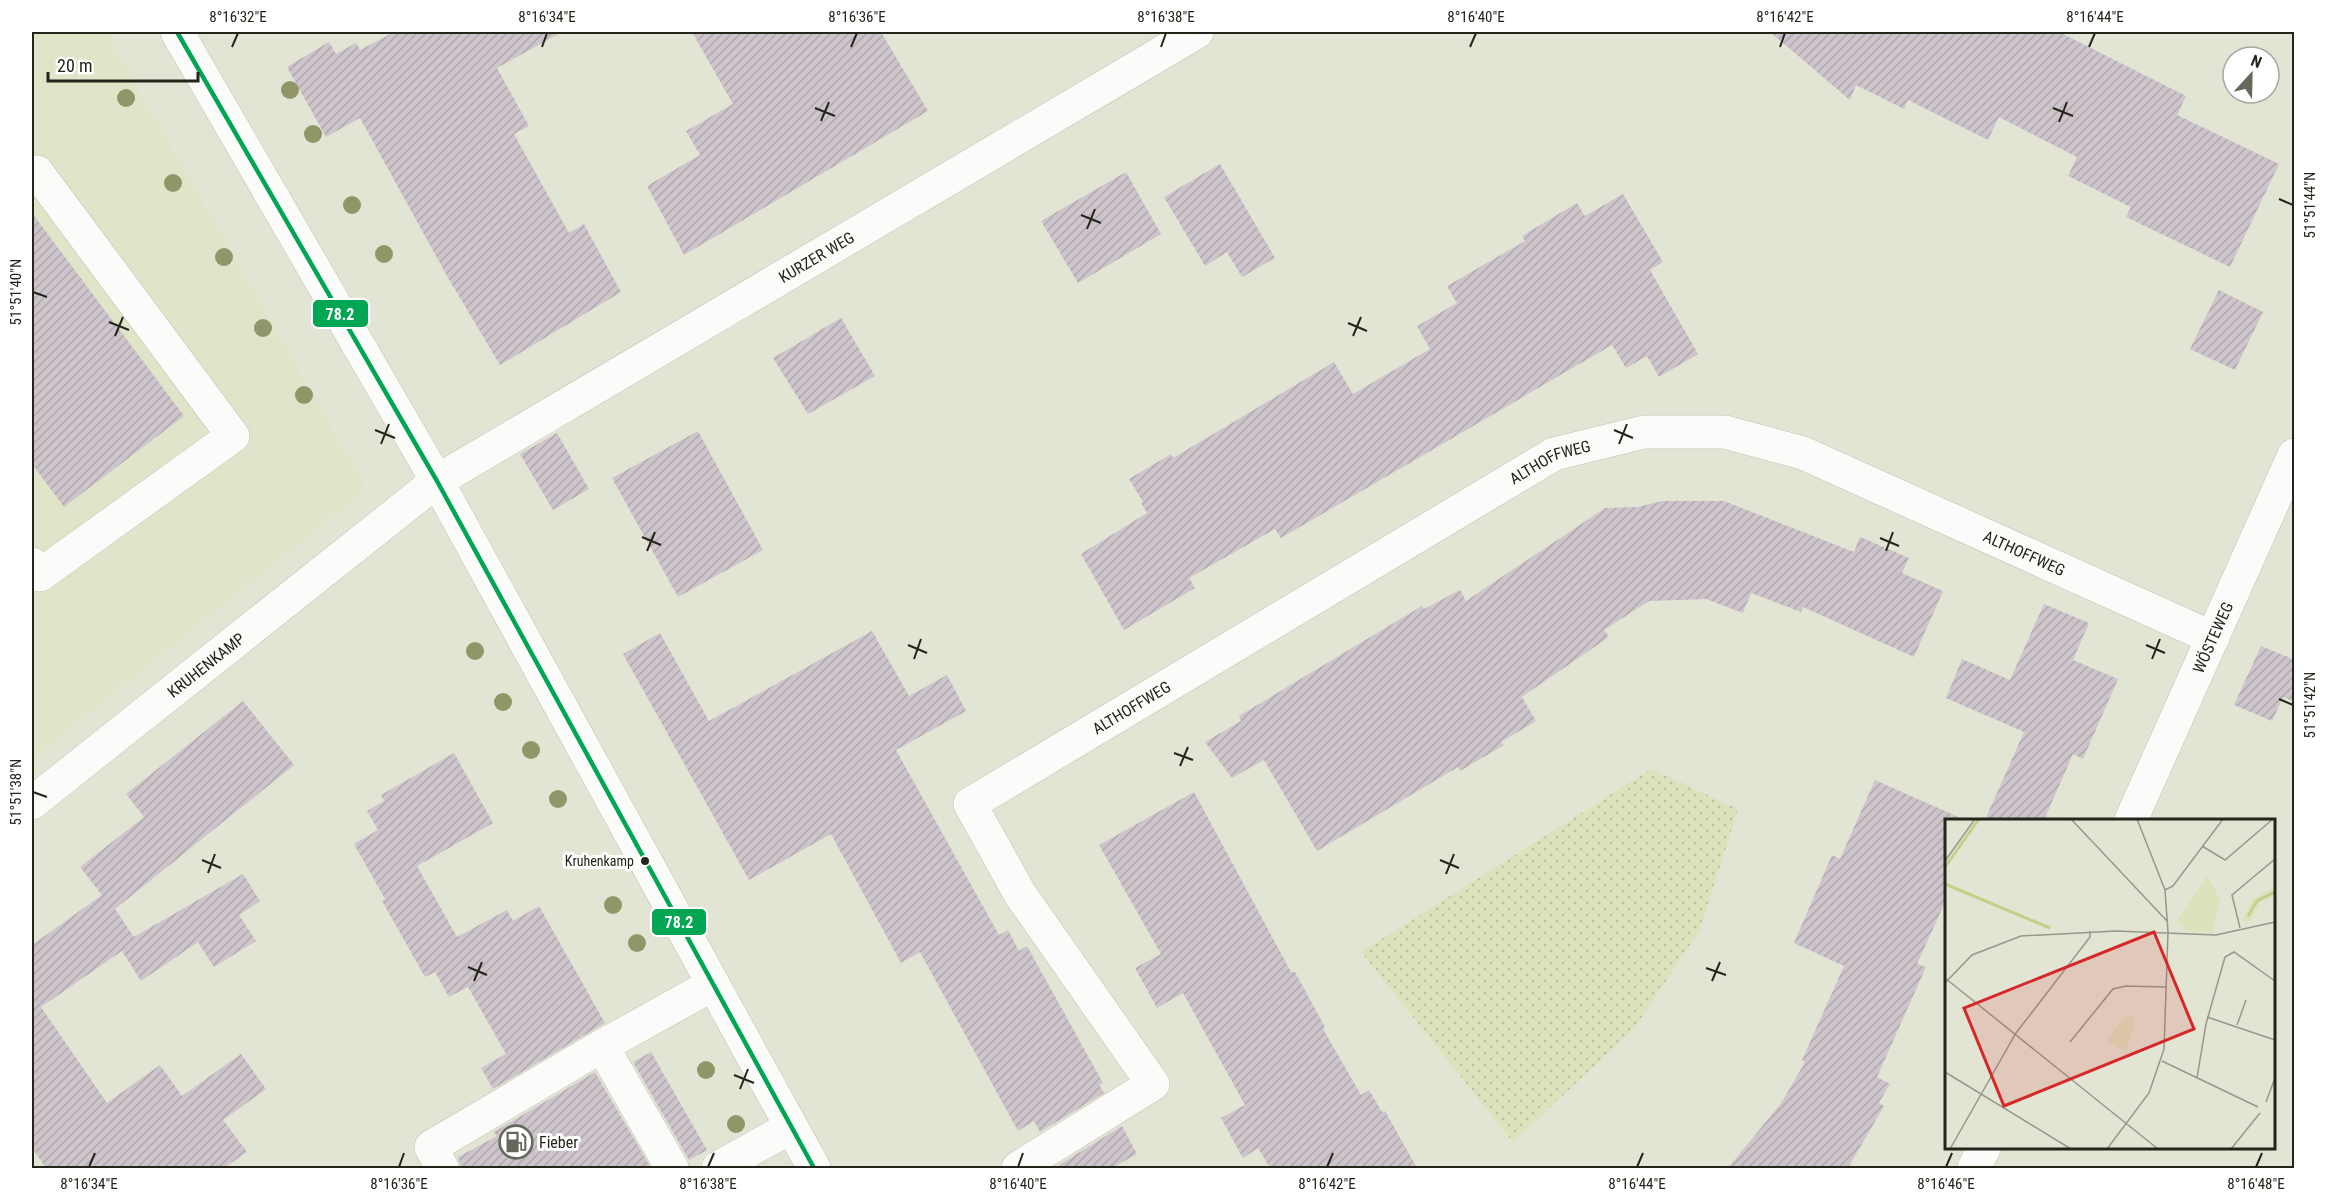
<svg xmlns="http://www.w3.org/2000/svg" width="2326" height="1200" viewBox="0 0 2326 1200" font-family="'Roboto Condensed',sans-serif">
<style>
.built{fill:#e0e5c9}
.park{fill:url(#park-dots)}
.building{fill:url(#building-hatch)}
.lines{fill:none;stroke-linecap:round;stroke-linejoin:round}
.minor-casing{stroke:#bfc2b4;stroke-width:34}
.major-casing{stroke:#bfc2b4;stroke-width:34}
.minor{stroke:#fbfbf9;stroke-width:33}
.major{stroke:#fbfbf9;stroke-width:33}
.bus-1-casing{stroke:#fff;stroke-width:9}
.bus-1{stroke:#00a651;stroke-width:4.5}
.tree{fill:#919668}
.ticks{fill:none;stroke:#23251a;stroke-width:2}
.bus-dot{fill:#23251a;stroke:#fff;stroke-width:2}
.labels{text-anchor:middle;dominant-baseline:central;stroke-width:6;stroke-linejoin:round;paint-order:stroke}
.bus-label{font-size:14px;fill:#23251a;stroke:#fff;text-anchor:end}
.street-label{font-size:16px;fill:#23251a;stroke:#fff}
.poi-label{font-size:16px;fill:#23251a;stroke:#fff;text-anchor:start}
.inset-river{fill:none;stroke:#c4cf87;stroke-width:3}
.inset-road{fill:none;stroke:#96988a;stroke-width:1.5}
.view{fill:#d62828;fill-opacity:0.15;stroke:#d62828;stroke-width:3}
.inset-edge{fill:none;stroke:#23251a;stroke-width:3}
.line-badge{stroke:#fff;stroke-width:2}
.badge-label{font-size:16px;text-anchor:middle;font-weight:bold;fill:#fff}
.neatline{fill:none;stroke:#23251a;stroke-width:2}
.ticks-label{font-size:15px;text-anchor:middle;fill:#23251a}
</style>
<defs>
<pattern id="park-dots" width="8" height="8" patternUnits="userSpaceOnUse" patternTransform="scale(1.5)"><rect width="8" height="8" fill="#dbe2bc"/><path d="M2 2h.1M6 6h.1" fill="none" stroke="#bcc2a1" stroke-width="1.8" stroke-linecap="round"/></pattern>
<pattern id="building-hatch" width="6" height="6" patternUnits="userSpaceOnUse" patternTransform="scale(1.5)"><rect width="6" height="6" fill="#cec4cb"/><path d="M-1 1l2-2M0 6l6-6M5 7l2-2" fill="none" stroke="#b1a8ae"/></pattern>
</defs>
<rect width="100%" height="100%" fill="#e2e5d4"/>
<!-- built -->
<path class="built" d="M32,32H106L367,489L32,759Z"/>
<!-- park -->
<path class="park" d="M1651,769L1738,809L1700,930L1634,1029L1513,1142L1361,952Z"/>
<!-- building -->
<path class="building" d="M394,32H562L497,68L529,126L514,134L569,233L584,224L621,292L500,365L447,276L360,118L326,137L287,67L329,42L336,54L356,43L360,50Z
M692,32H881L928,111L684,255L647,186L700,155L686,131L733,104Z
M1770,32H2059L2186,96L2177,115L2279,164L2230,267L2126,217L2131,207L2068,176L2077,157L1999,117L1988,140L1908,100L1904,109L1856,85L1850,100Z
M1220,164L1275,258L1242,277L1227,252L1205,266L1164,197Z
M1126,172L1161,234L1078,283L1041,221Z
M1623,194L1663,262L1650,270L1698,354L1659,377L1647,356L1626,368L1612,345L1281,538L1275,529L1189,578L1195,588L1124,630L1081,554L1147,513L1141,503L1143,502L1129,479L1171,454L1173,458L1334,362L1353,394L1430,349L1417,326L1457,303L1447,286L1525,241L1522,236L1577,203L1585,216Z
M32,213L184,416L64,507L32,464Z
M2219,290L2263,312L2235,370L2190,349Z
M841,318L875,376L808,414L773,358Z
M698,431L763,550L678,597L612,478Z
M557,433L589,489L553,510L520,454Z
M1662,501H1724L1854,552L1860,537L1909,558L1902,573L1943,591L1914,657L1803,607L1801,612L1751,593L1743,613L1706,599L1649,601L1604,630L1609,637L1522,697L1536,721L1501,742L1504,745L1460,771L1458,767L1317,851L1264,760L1232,778L1205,742L1241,721L1239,716L1422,606L1424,609L1460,590L1466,601L1605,508L1638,507Z
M2044,604L2089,623L2073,660L2118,679L2083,759L2073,754L2044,820H1985L2024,732L1946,698L1962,659L2010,680Z
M872,631L909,696L947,675L966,711L896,750L999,935L1008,930L1019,951L1027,946L1103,1083L1099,1085L1104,1093L1040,1132L1034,1121L1018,1131L920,952L901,963L831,834L749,880L623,654L660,633L709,721Z
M2261,646L2295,660V702L2283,697L2272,721L2234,705Z
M243,701L294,765L115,909L134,937L243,874L260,901L239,915L256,941L214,967L198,942L141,981L122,951L41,1007L107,1103L160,1065L182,1096L241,1054L266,1089L223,1120L247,1152L224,1168H46L32,1148V945L102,895L80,867L144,817L126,794Z
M454,753L493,823L417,866L457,937L507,910L513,921L539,906L605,1023L493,1089L481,1068L506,1054L468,987L449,997L435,972L425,977L382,901L385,899L354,844L378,830L367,811L384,801L381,795Z
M1875,780L1963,819L1947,820V898L1917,964L1926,967L1877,1077L1890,1084L1879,1103L1884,1106L1848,1168H1728L1782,1102L1805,1062L1802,1060L1844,966L1794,943L1832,855L1840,859Z
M1194,792L1291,972H1295L1325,1027L1323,1029L1361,1095L1369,1090L1382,1112L1385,1111L1417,1168H1270L1258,1148L1243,1158L1221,1118L1245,1105L1183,993L1157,1008L1135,968L1161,954L1099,845Z
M651,1052L707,1150L689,1160L633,1062Z
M595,1072L651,1168H461L458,1157L497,1136L494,1132Z
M1122,1126L1137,1154L1112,1168H1061L1059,1165Z"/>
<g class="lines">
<!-- minor casing -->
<g class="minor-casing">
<g id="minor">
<path d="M32,176L37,172L233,436L40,575L32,564"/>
<path id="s1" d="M32,803L437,481L1197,32"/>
<path id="s2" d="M2131,820L2294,455"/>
<path d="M442,1168L431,1147L602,1046"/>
<path d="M672,1168L602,1046L712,985"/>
<path d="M718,1168L791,1127"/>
<path id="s3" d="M1018,1168L1153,1084L1020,894L970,804L1554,454L1644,432H1725L1803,453L2213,638"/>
<path d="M1974,1168L1984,1148"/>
</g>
</g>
<!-- major casing -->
<g class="major-casing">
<path id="major" d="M177,32L437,481L814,1168"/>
</g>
<!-- minor -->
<use href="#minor" class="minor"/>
<!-- major -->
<use href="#major" class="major"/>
<!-- bus-1 casing -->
<g class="bus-1-casing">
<path id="bus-1" d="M177,32L437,481L814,1168"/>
</g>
<!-- bus-1 -->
<use href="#bus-1" class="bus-1"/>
</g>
<!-- trees -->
<g class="tree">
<circle cx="290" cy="90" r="9"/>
<circle cx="126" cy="98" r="9"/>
<circle cx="313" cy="134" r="9"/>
<circle cx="173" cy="183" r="9"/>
<circle cx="352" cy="205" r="9"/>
<circle cx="384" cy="254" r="9"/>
<circle cx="224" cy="257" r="9"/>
<circle cx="263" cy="328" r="9"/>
<circle cx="304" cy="395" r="9"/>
<circle cx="475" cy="651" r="9"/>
<circle cx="503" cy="702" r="9"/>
<circle cx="531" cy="750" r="9"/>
<circle cx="558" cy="799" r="9"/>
<circle cx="613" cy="905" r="9"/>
<circle cx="637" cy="943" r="9"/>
<circle cx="706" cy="1070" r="9"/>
<circle cx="736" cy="1124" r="9"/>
</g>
<!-- ticks -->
<path class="ticks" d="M232,47L238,33M542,47L547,33M851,47L857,33M1161,47L1166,33M1470,47L1476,33M1780,47L1785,33M2089,47L2095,33M815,108L835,116M2053,108L2073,116M821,121L829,102M2059,122L2067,102M2279,199L2293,205M1081,215L1101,223M1087,229L1095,209M33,292L47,297M109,322L129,330M1348,323L1367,331M115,336L123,317M1353,336L1361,317M375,430L395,438M1614,430L1633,438M381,444L389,424M1619,444L1627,424M642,537L661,545M1880,538L1899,546M647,551L655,532M1886,551L1893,532M908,645L927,653M2146,645L2165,653M914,659L921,639M2152,659L2160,639M2279,699L2293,705M1174,753L1193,760M1180,766L1188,747M33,792L47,797M202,860L221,868M1440,860L1459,868M208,873L215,854M1446,874L1454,854M468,967L487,975M1706,968L1726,975M474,981L482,962M1712,981L1720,962M734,1075L754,1083M740,1089L748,1069M89,1167L95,1153M399,1167L404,1153M708,1167L714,1153M1018,1167L1023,1153M1327,1167L1333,1153M1637,1167L1643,1153M1946,1167L1952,1153M2256,1167L2262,1153"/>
<!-- icons -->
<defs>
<g id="fuel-ring" transform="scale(1.725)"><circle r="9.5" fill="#fff" stroke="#66685b" stroke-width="1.5"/><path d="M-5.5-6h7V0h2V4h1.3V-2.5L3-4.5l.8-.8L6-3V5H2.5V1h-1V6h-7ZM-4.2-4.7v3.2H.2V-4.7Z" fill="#66685b"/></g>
</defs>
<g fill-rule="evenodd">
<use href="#fuel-ring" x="516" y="1142"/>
</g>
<!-- markers -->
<circle class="bus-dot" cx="645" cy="861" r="5"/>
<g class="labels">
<!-- bus labels -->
<g class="bus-label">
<text x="634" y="861">Kruhenkamp</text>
</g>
<!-- street labels -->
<g class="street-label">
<text stroke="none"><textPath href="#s1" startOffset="958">KURZER WEG</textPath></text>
<text stroke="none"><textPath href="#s3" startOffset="1168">ALTHOFFWEG</textPath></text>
<text stroke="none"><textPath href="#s3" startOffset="1672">ALTHOFFWEG</textPath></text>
<text stroke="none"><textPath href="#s2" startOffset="200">WÖSTEWEG</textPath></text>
<text stroke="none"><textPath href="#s1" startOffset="222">KRUHENKAMP</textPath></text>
<text stroke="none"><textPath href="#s3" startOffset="682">ALTHOFFWEG</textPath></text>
</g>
<!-- poi labels -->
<g class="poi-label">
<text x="539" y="1142">Fieber</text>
</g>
</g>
<!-- overview -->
<g transform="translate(1945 819)">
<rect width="330" height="330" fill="#e2e5d4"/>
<path d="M330,68V77L315,84L304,104L297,102L308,79Z" fill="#dbe2bc"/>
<path d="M262,57L275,80L268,114L242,112L232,101Z" fill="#dbe2bc"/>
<path d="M179,198H188L189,209L180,232L162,222Z" fill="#dbe2bc"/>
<path class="inset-river" d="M0,48L34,0M0,65L105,109M303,97L312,82L330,73"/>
<path class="inset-road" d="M126,0L222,102M257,27L280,41L328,0M0,42L30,0M220,71L228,67L278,0M295,109L287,76L330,40M0,159L213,330M0,164L27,136L76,117L171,112L271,116L330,103M262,198L330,221M292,206L301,181M125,223L168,170L181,167L221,168M217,242L313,288M0,253L126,330M252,259L261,205L280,138L289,133L330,162M321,283L330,259M5,330L71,214L145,118V112M162,330L204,274L219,230L223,113L220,71L192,0M286,330L315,294"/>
<path class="view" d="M209,113L249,210L59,287L19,189Z"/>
<rect width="330" height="330" class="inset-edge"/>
</g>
<g class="line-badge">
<rect x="312" y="299" width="57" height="29" rx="6" fill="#00a651"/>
<rect x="651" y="908" width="56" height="28" rx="6" fill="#00a651"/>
</g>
<g class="badge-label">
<text x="340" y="320">78.2</text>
<text x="679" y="928">78.2</text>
</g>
<!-- border -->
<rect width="2326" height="1200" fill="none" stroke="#ffffff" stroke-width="66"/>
<!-- north arrow -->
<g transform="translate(2251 75) rotate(22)"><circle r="28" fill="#ffffff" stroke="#a7a8a3" stroke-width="1.5"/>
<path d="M0-4.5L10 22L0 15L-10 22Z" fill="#66685b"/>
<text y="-9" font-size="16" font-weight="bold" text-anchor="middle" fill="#23251a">N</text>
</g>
<!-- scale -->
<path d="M48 72v9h150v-9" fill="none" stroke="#23251a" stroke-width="3"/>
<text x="57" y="72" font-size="18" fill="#23251a" stroke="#ffffff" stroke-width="4.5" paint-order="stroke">20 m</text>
<rect x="33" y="33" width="2260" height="1134" class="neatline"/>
<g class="ticks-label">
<text x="238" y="22">8°16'32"E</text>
<text x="547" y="22">8°16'34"E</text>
<text x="857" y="22">8°16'36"E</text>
<text x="1166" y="22">8°16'38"E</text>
<text x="1476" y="22">8°16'40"E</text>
<text x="1785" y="22">8°16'42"E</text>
<text x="2095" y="22">8°16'44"E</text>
<text transform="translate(2310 205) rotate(-90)" y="5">51°51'44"N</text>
<text transform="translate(16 292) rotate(-90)" y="5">51°51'40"N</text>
<text transform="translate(2310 705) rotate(-90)" y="5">51°51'42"N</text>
<text transform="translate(16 792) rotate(-90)" y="5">51°51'38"N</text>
<text x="89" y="1189">8°16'34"E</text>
<text x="399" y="1189">8°16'36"E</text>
<text x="708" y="1189">8°16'38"E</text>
<text x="1018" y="1189">8°16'40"E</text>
<text x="1327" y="1189">8°16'42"E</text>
<text x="1637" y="1189">8°16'44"E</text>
<text x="1946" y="1189">8°16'46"E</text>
<text x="2256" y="1189">8°16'48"E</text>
</g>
</svg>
